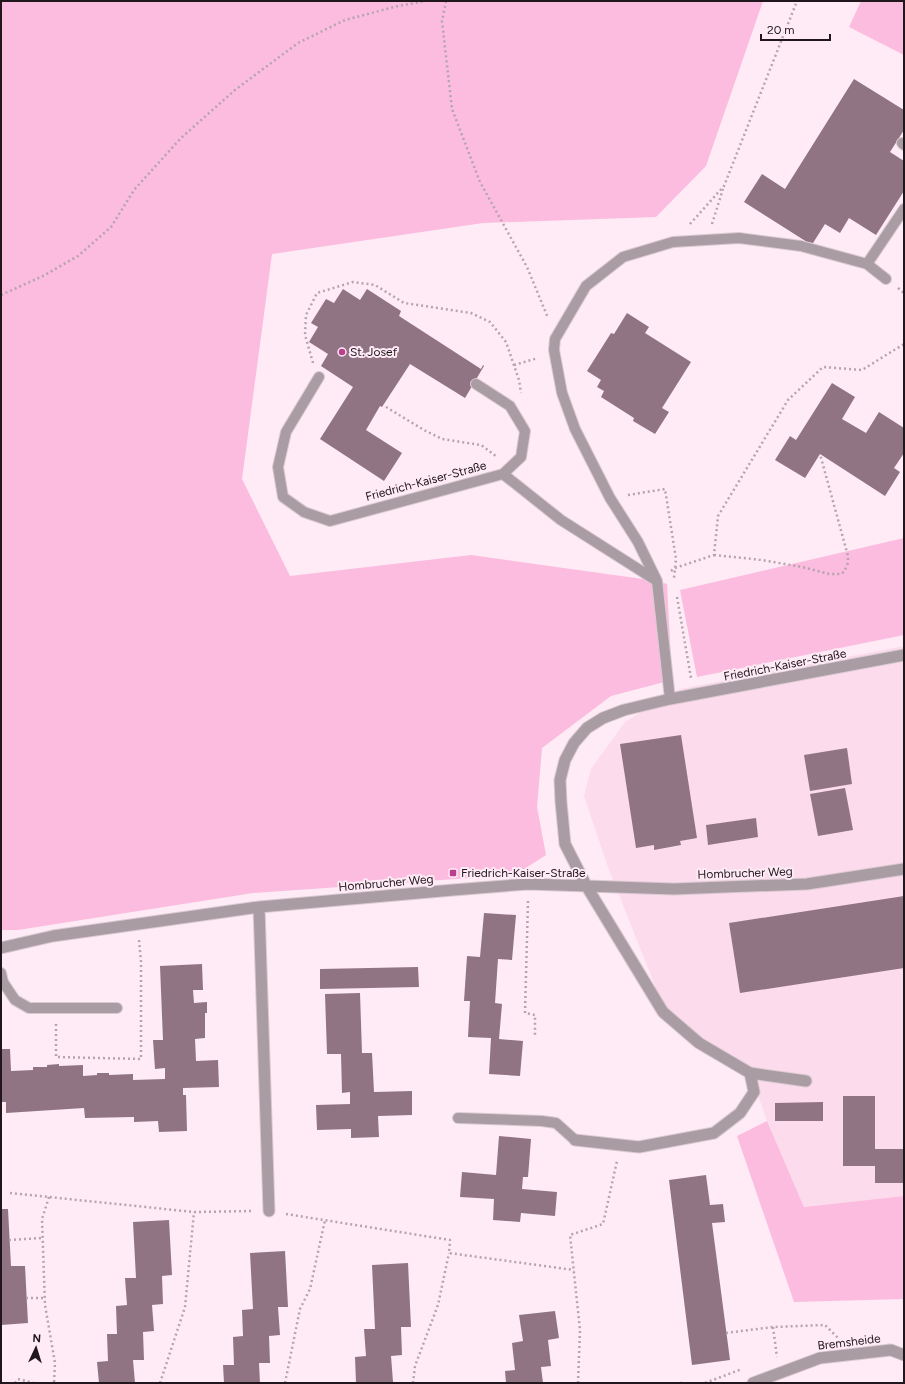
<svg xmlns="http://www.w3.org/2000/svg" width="905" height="1384" viewBox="0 0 905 1384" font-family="Figtree,sans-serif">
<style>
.built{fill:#fbdbec}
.green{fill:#fcbcdf}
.building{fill:#917484}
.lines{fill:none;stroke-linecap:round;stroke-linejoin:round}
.service-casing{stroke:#dbc9d2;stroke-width:12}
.minor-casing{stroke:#dbc9d2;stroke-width:13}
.path{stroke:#b4a4ad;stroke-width:2.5;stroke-dasharray:2 3;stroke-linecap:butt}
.service{stroke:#a99ca3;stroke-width:10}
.minor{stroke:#a99ca3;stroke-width:11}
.poi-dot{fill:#bb3e8f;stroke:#feebf5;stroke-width:1.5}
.labels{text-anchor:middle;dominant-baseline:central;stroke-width:4;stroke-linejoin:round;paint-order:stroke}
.poi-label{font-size:12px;fill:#21161c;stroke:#feebf5;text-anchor:start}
.street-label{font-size:12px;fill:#21161c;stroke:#feebf5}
</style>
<rect width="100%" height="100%" fill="#feebf5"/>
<!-- built -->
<path class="built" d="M904,646V1196L804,1207L767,1121L750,1071L700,1042L665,1011L608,867L584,796L591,769L625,722L680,689Z"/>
<!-- green -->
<path class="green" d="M1,1H763L706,166L656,217L483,223L272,254L242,479L290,576L471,555L657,581L667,584L672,680L611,696L542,748L537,807L546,855L515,875L253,893L18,930H1Z
M861,1H904V55L849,27Z
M904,538V635L697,677L680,590Z
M767,1121L804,1207L904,1196V1299L794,1302L737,1136Z"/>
<!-- building -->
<path class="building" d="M854,79L904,110V130L890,152L904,161V191L876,235L849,218L840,233L825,224L813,243L807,242L744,202L762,174L785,189Z
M343,289L360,300L367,289L401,311L399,316L481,369L483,365L484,366L465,398L410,364L382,407L380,406L366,430L402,453L384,481L320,439L353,387L321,366L328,354L309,342L318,327L311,323L326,299L334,303Z
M627,313L649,327L645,333L691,362L662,408L669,412L655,434L633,421L634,418L601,397L604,391L597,387L601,380L587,371L611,333L614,334Z
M832,383L855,397L842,419L866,433L879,412L904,428V453L894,468L900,472L885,496L820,454L805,478L775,460L790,436L796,440Z
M681,735L697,838L680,841L681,845L654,850V845L636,848L620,744Z
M847,748L852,784L810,791L804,755Z
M845,788L853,830L818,836L810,794Z
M756,818L758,837L708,845L706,825Z
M904,896V968L740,993L729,923Z
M484,913L516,915L512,960L498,959L495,1003L502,1004L499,1039L523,1041L520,1076L489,1074L491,1038L468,1037L470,1001H464L467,956L480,957Z
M202,964L203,990H193L194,1003L207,1002V1013H205V1038L195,1039L196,1061L218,1060L219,1087L183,1088V1095H186L187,1131L159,1132L158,1121L134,1122V1117L85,1118L84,1108L6,1113V1102H1V1049H10L11,1071L33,1070V1067H47V1065L59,1064V1066L83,1065V1076L97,1075V1073H109V1075L133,1074V1080L165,1079V1068L155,1069L153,1040H163L160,966Z
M418,967L419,987L320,989V969Z
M360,993L362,1053H372L374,1092L412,1091V1115L378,1116L379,1137L351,1138V1129L317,1130L316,1105L350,1104V1092L342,1093L341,1054H327L325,994Z
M843,1096H875V1149H904V1183H875V1166H843Z
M823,1102V1121H775V1103Z
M499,1136L531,1139L528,1177H523L522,1189L557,1192L555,1216L521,1213L520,1222L493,1220L494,1199L460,1197L462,1172L496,1175Z
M706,1175L710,1205L723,1204L725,1222L712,1223L730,1360L692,1365L669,1180Z
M1,1209H8L11,1266H25L28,1323L1,1325Z
M169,1220L172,1275L162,1276L163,1304L152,1305L154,1331L143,1332L144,1360H133L135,1383H99L97,1362L108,1361L107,1334H117L116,1306L127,1305L125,1278H136L133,1222Z
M285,1251L288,1307H278L280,1335L269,1336L270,1363H259L260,1383H224L223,1365H234L233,1337L243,1336L242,1310L253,1309L250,1253Z
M408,1263L411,1327H401L402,1355L391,1356L393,1382L356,1383L355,1357L366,1356L364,1329H375L372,1265Z
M555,1311L559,1338L548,1340L551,1366L541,1367L543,1383H506L505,1371L515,1370L512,1343L523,1341L519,1315Z"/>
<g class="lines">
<!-- service casing -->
<g class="service-casing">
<path id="service" d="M902,143L904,145
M867,264L904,209
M319,377L286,432L278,467L283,497L304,512L330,521L503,474L561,520L657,581
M476,384L510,406L525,431L521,457L503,474
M670,699L657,581L638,542L610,498L575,429L562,393L554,350L555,339L586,286L623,257L673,242L739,238L801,246L867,264L886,279
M1,973L3,982L15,1000L29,1008H117
M458,1118L542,1121L556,1123L575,1140"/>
</g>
<!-- minor casing -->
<g class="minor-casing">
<path id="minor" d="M259,907L269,1211
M1,948L53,936L259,907L453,890L528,884L674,889L807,884L904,869
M750,1073L806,1081
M575,1140L639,1147L714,1133L740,1113L754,1092L750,1073L699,1043L663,1012L587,887L565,844L561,802L560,780L565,760L574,743L587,728L603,718L624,710L670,699L904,655
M753,1383L820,1358L891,1350L904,1355"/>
</g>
<!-- path -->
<path class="path" d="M446,1L442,21L452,109L480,182L527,267L548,318
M690,224L724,186L797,1
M712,224L723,189
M898,288L904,293
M1,295L43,276L78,256L111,227L134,190L181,138L235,90L298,43L345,20L398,6L426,1
M313,363L305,335L306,315L317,293L353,282L375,285L404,303L471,313L490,322L506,342L519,380L521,393
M514,365L538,358
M386,407L424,430L442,439L481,445L497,457
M628,495L665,489L676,559L674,578
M714,555L762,560L802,567L829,574H840L844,572L848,563V556L820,454
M671,571L675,568L714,555L718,516L788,400L823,367L862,370L904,344
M677,597L691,678
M528,901L525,1013L535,1015V1037
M56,1024V1057L141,1059V962L139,940
M10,1193L194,1212L253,1211
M49,1197L42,1219L45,1305L55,1363L54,1383
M286,1214L450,1240L449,1253L574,1270
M9,1240L42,1238
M26,1298H44
M773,1327L777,1357
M726,1333L773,1327L825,1325L838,1338
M15,1383L18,1379L34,1383
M160,1383L185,1307L194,1212
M285,1383L300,1309L310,1289L325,1220
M413,1383L415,1366L438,1305L449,1253
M578,1383L580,1330L570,1235L603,1224L617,1161
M680,1383H685
M705,1383L742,1369"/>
<!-- service -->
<use href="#service" class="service"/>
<!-- minor -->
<use href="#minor" class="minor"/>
</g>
<!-- markers -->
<g class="poi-dot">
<circle cx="342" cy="352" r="4"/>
<rect x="449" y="869" width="8" height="8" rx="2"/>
</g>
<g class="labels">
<!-- poi labels -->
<g class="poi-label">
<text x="350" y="352">St. Josef</text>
<text x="461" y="873">Friedrich-Kaiser-Straße</text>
</g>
<!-- street labels -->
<g class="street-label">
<text transform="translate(426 481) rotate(-15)">Friedrich-Kaiser-Straße</text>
<text transform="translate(785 665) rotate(-11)">Friedrich-Kaiser-Straße</text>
<text transform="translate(745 873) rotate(-2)">Hombrucher Weg</text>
<text transform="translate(386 883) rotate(-5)">Hombrucher Weg</text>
<text transform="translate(849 1342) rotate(-7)">Bremsheide</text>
</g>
</g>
<!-- border -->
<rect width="905" height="1384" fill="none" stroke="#21161c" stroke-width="4"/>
<!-- north arrow -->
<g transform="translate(36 1348) rotate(4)" stroke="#feebf5" stroke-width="3" paint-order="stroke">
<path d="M0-3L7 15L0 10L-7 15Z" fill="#21161c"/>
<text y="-6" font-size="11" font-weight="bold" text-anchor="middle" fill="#21161c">N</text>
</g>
<!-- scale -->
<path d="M761 34v6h69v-6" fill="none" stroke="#21161c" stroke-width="2"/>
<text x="767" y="34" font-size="12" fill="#21161c" stroke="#feebf5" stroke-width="3" paint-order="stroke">20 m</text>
</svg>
